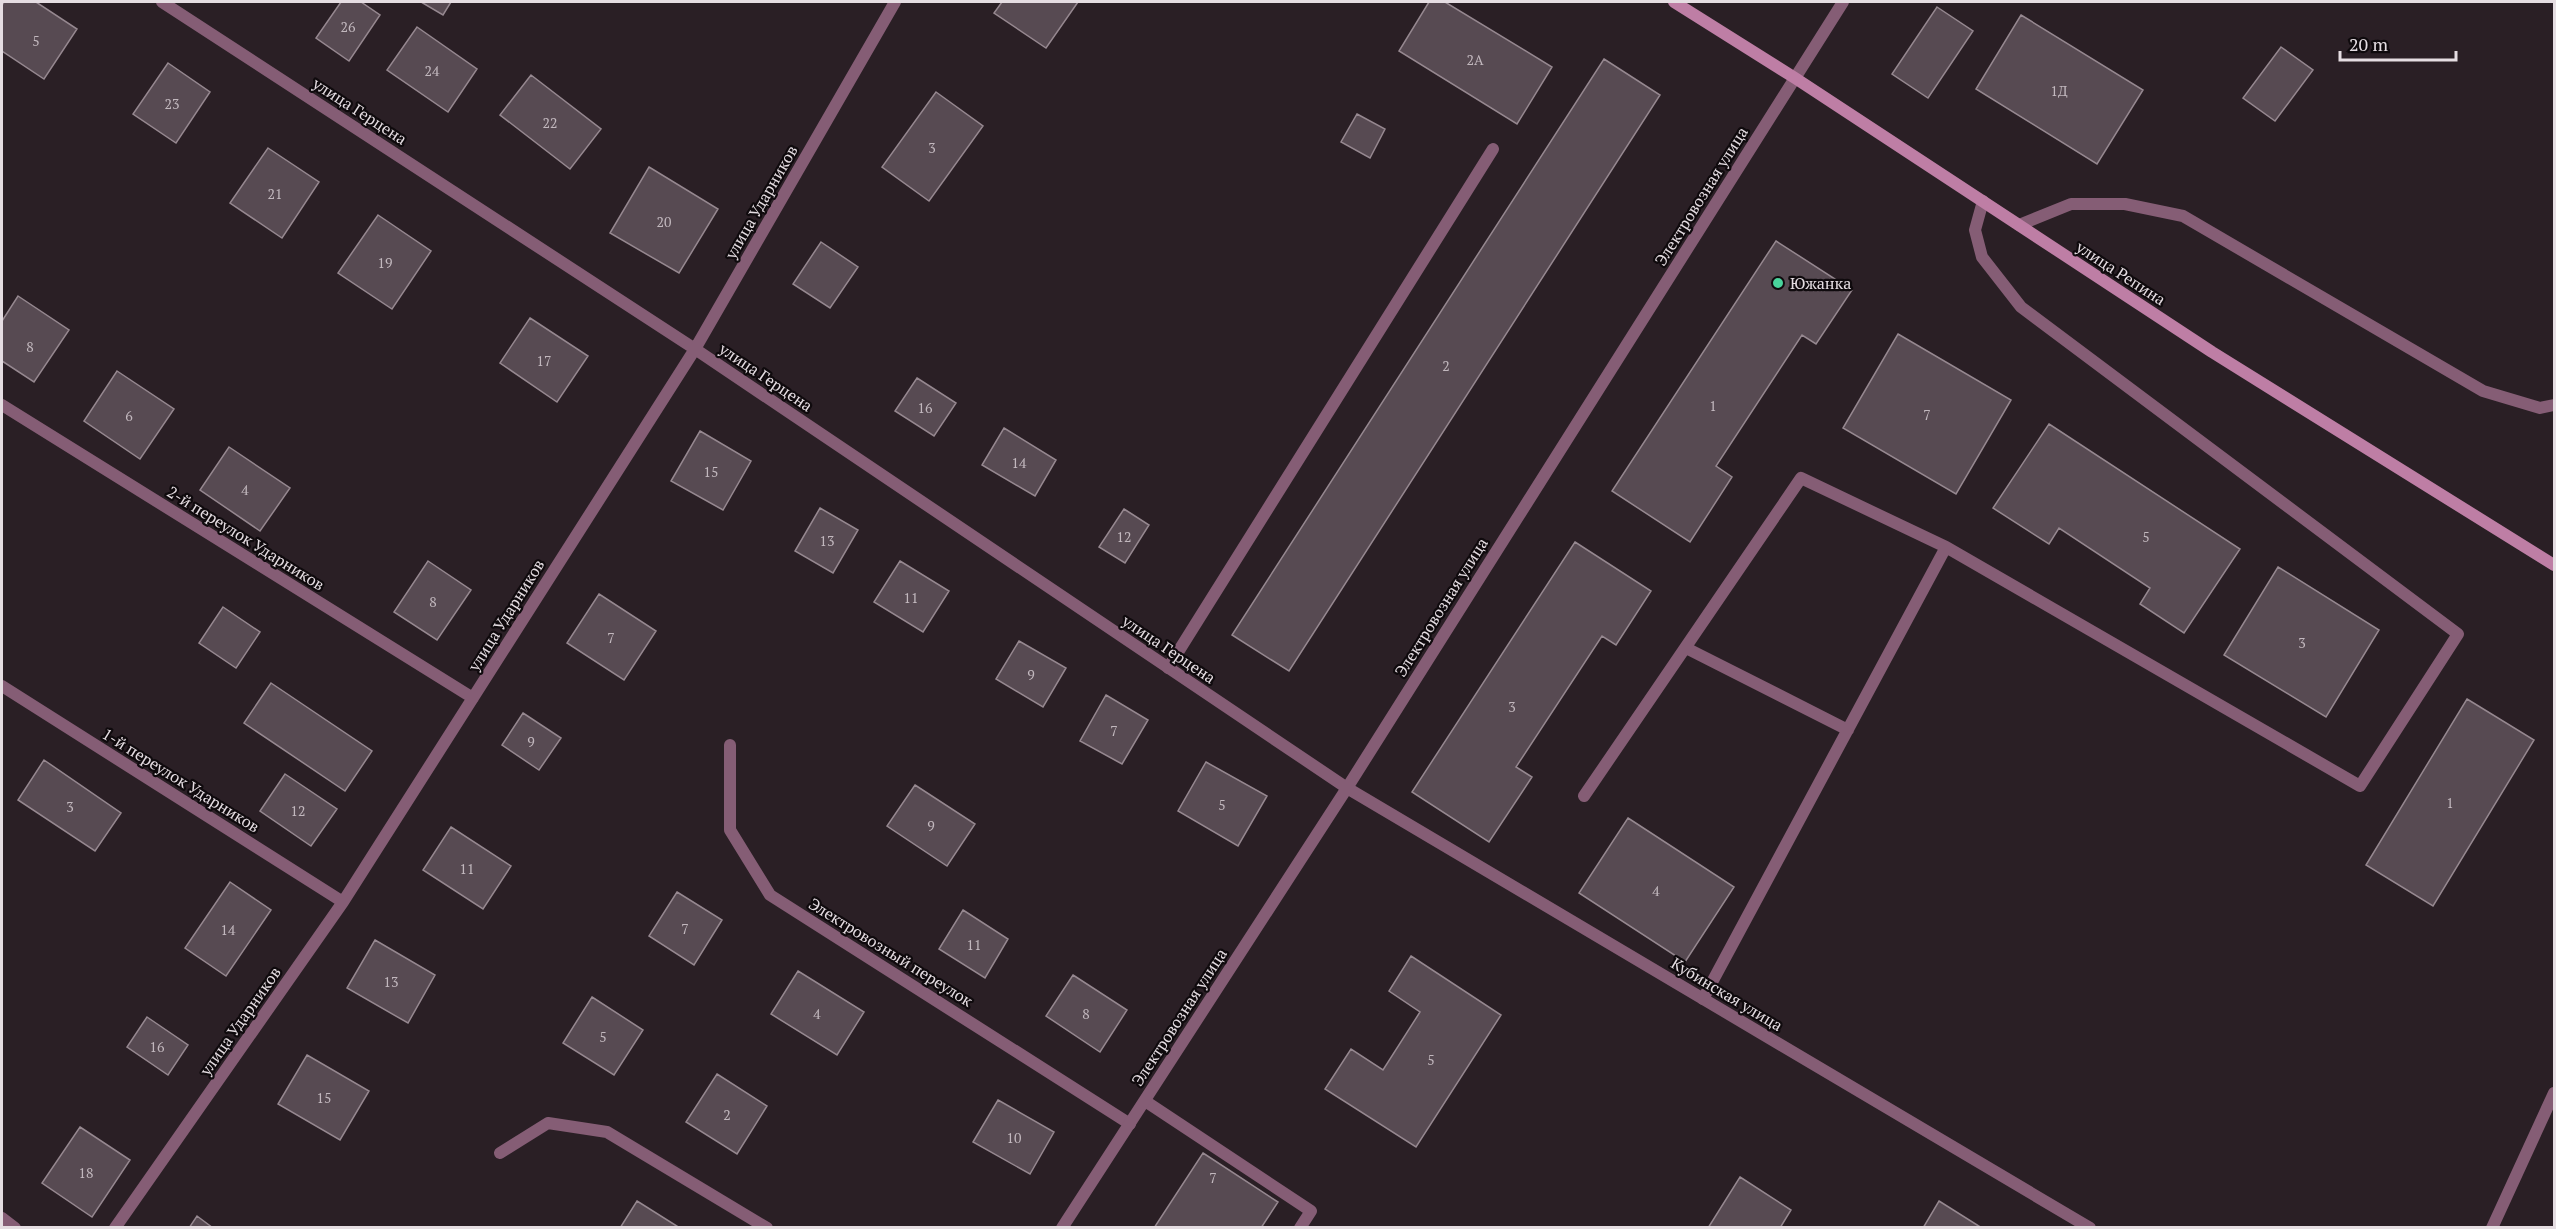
<svg xmlns="http://www.w3.org/2000/svg" width="2556" height="1229" viewBox="0 0 2556 1229" font-family="'PT Serif',serif">
<style>
.building{fill:#574a52;stroke:#968890;stroke-width:1.5}
.lines{fill:none;stroke-linecap:round;stroke-linejoin:round}
.lane{stroke:#855d75;stroke-width:12}
.street{stroke:#855d75;stroke-width:12}
.secondary{stroke:#be7ea5;stroke-width:12}
.poi-dot{fill:#49d49c;stroke:#0f0a0d;stroke-width:2}
.labels{text-anchor:middle;dominant-baseline:central;stroke-width:4.5;stroke-linejoin:round;paint-order:stroke}
.number-label{font-size:14px;fill:#c2b8be}
.street-label{font-size:16px;fill:#e5dde2;stroke:#0f0a0d}
.poi-label{font-size:16px;fill:#e5dde2;stroke:#0f0a0d;text-anchor:start}
</style>
<rect width="100%" height="100%" fill="#2a1f25"/>
<!-- building -->
<path class="building" d="M4,2H36L77,29L44,79L2,51V5Z
M341,2H361L380,15L349,61L316,38Z
M421,2H451L443,15Z
M1002,2H1078L1046,48L994,13Z
M1429,2H1445L1552,67L1517,124L1399,51Z
M1937,7L1973,31L1928,98L1892,74Z
M2021,15L2143,90L2097,164L1976,89Z
M417,27L477,69L448,112L387,70Z
M2281,47L2313,70L2275,121L2243,98Z
M1604,59L1660,95L1289,671L1232,635Z
M168,63L210,92L176,143L133,114Z
M531,75L601,129L570,169L500,115Z
M936,92L983,126L929,201L882,167Z
M1357,114L1385,129L1370,158L1341,142Z
M268,148L319,182L282,238L230,203Z
M649,167L718,209L679,273L610,233Z
M378,215L431,251L392,309L338,273Z
M1776,241L1852,290L1816,344L1802,335L1716,466L1732,477L1690,542L1612,491Z
M821,242L858,267L830,308L793,284Z
M18,296L69,330L34,382L2,361V321Z
M530,318L588,356L557,402L500,363Z
M1898,334L2011,400L1956,494L1843,428Z
M117,371L174,409L140,459L84,421Z
M917,378L956,403L934,436L895,411Z
M2049,424L2240,549L2184,633L2140,604L2150,588L2059,528L2049,544L1993,508Z
M1004,428L1056,460L1035,496L982,465Z
M700,431L751,461L723,510L671,481Z
M229,447L290,488L260,531L200,490Z
M820,508L858,530L833,573L795,551Z
M1124,509L1149,525L1125,563L1099,547Z
M1575,542L1651,591L1616,645L1602,636L1516,767L1532,777L1489,842L1412,792Z
M428,561L471,590L437,640L394,612Z
M900,561L949,591L923,632L874,602Z
M2278,567L2379,630L2326,717L2224,655Z
M599,594L656,631L624,680L567,643Z
M223,607L260,632L236,668L199,643Z
M1019,641L1066,668L1043,707L996,679Z
M271,683L372,751L345,791L244,723Z
M1106,695L1148,720L1122,764L1080,741Z
M2467,699L2534,740L2433,906L2366,865Z
M523,713L561,738L539,770L502,745Z
M44,760L121,813L95,851L18,800Z
M1206,762L1267,796L1238,846L1178,811Z
M285,774L337,809L311,846L260,811Z
M915,785L975,824L947,866L887,826Z
M1628,818L1734,887L1685,962L1579,893Z
M451,827L511,866L483,909L423,870Z
M230,882L271,910L226,976L185,948Z
M677,892L722,920L694,965L649,936Z
M963,910L1008,939L985,978L939,949Z
M375,940L435,975L408,1023L347,988Z
M1411,956L1501,1015L1416,1147L1325,1089L1351,1049L1383,1070L1420,1012L1389,991Z
M798,971L864,1012L837,1055L771,1014Z
M1073,975L1127,1010L1100,1052L1046,1016Z
M592,997L643,1030L614,1075L563,1043Z
M147,1017L188,1045L168,1075L127,1047Z
M307,1055L369,1091L340,1140L278,1104Z
M717,1074L767,1106L737,1154L686,1122Z
M998,1100L1054,1132L1030,1174L973,1142Z
M80,1127L130,1160L92,1217L42,1183Z
M1203,1153L1278,1202L1261,1228H1154Z
M1740,1177L1791,1210L1780,1228H1708Z
M637,1201L680,1228H620Z
M1939,1201L1982,1228H1923Z
M197,1216L213,1228H189Z"/>
<g class="lines">
<!-- lane -->
<path class="lane" d="M2019,225L2071,204H2125L2183,216L2483,391L2540,408L2554,405
M1686,648L1848,730
M1168,668L1493,149
M730,745V830L770,895L1130,1124
M1584,796L1801,478L1946,547
M1703,999L1946,547L2360,786L2458,634L2021,307L1982,257L1975,230L1983,201
M1145,1101L1311,1211L1300,1228
M500,1153L548,1123L607,1132L767,1228
M2492,1228L2554,1093"/>
<!-- street -->
<path class="street" d="M162,2L695,349L1347,788L2090,1228
M2,405L473,698
M2,686L343,902
M2,1218L15,1228
M115,1228L343,902L695,349L895,2
M1062,1228L1347,788L1843,2"/>
<!-- secondary -->
<path class="secondary" d="M1674,2L1795,78L2212,352L2554,565"/>
</g>
<!-- markers -->
<circle class="poi-dot" cx="1778" cy="283" r="6"/>
<g class="labels">
<!-- number labels -->
<g class="number-label">
<text x="348" y="26">26</text>
<text x="36" y="40">5</text>
<text x="1475" y="59">2А</text>
<text x="432" y="70">24</text>
<text x="2059" y="90">1Д</text>
<text x="172" y="103">23</text>
<text x="550" y="122">22</text>
<text x="932" y="147">3</text>
<text x="275" y="193">21</text>
<text x="664" y="221">20</text>
<text x="385" y="262">19</text>
<text x="30" y="346">8</text>
<text x="544" y="360">17</text>
<text x="1446" y="365">2</text>
<text x="1713" y="405">1</text>
<text x="925" y="407">16</text>
<text x="1927" y="414">7</text>
<text x="129" y="415">6</text>
<text x="1019" y="462">14</text>
<text x="711" y="471">15</text>
<text x="245" y="489">4</text>
<text x="1124" y="536">12</text>
<text x="2146" y="536">5</text>
<text x="827" y="540">13</text>
<text x="911" y="597">11</text>
<text x="433" y="601">8</text>
<text x="611" y="637">7</text>
<text x="2302" y="642">3</text>
<text x="1031" y="674">9</text>
<text x="1512" y="706">3</text>
<text x="1114" y="730">7</text>
<text x="531" y="741">9</text>
<text x="2450" y="802">1</text>
<text x="1222" y="804">5</text>
<text x="70" y="806">3</text>
<text x="298" y="810">12</text>
<text x="931" y="825">9</text>
<text x="467" y="868">11</text>
<text x="1656" y="890">4</text>
<text x="685" y="928">7</text>
<text x="228" y="929">14</text>
<text x="974" y="944">11</text>
<text x="391" y="981">13</text>
<text x="817" y="1013">4</text>
<text x="1086" y="1013">8</text>
<text x="603" y="1036">5</text>
<text x="157" y="1046">16</text>
<text x="1431" y="1059">5</text>
<text x="324" y="1097">15</text>
<text x="727" y="1114">2</text>
<text x="1014" y="1137">10</text>
<text x="86" y="1172">18</text>
<text x="1213" y="1177">7</text>
</g>
<!-- street labels -->
<g class="street-label">
<text transform="translate(360 111) rotate(33)">улица Герцена</text>
<text transform="translate(1701 196) rotate(-58)">Электровозная улица</text>
<text transform="translate(761 202) rotate(-60)">улица Ударников</text>
<text transform="translate(2121 273) rotate(33)">улица Репина</text>
<text transform="translate(766 377) rotate(34)">улица Герцена</text>
<text transform="translate(246 538) rotate(32)">2-й переулок Ударников</text>
<text transform="translate(1441 607) rotate(-58)">Электровозная улица</text>
<text transform="translate(506 615) rotate(-58)">улица Ударников</text>
<text transform="translate(1169 649) rotate(34)">улица Герцена</text>
<text transform="translate(181 780) rotate(32)">1-й переулок Ударников</text>
<text transform="translate(891 952) rotate(32)">Электровозный переулок</text>
<text transform="translate(1727 994) rotate(31)">Кубинская улица</text>
<text transform="translate(1179 1017) rotate(-57)">Электровозная улица</text>
<text transform="translate(240 1021) rotate(-55)">улица Ударников</text>
</g>
<!-- poi labels -->
<g class="poi-label">
<text x="1790" y="283">Южанка</text>
</g>
</g>
<!-- border -->
<rect width="2556" height="1229" fill="none" stroke="#e5dde2" stroke-width="6"/>
<!-- scale -->
<path d="M2340 51v9h116v-9" fill="none" stroke="#e5dde2" stroke-width="3"/>
<text x="2349" y="51" font-size="18" fill="#e5dde2" stroke="#0f0a0d" stroke-width="4.5" paint-order="stroke">20 m</text>
</svg>
